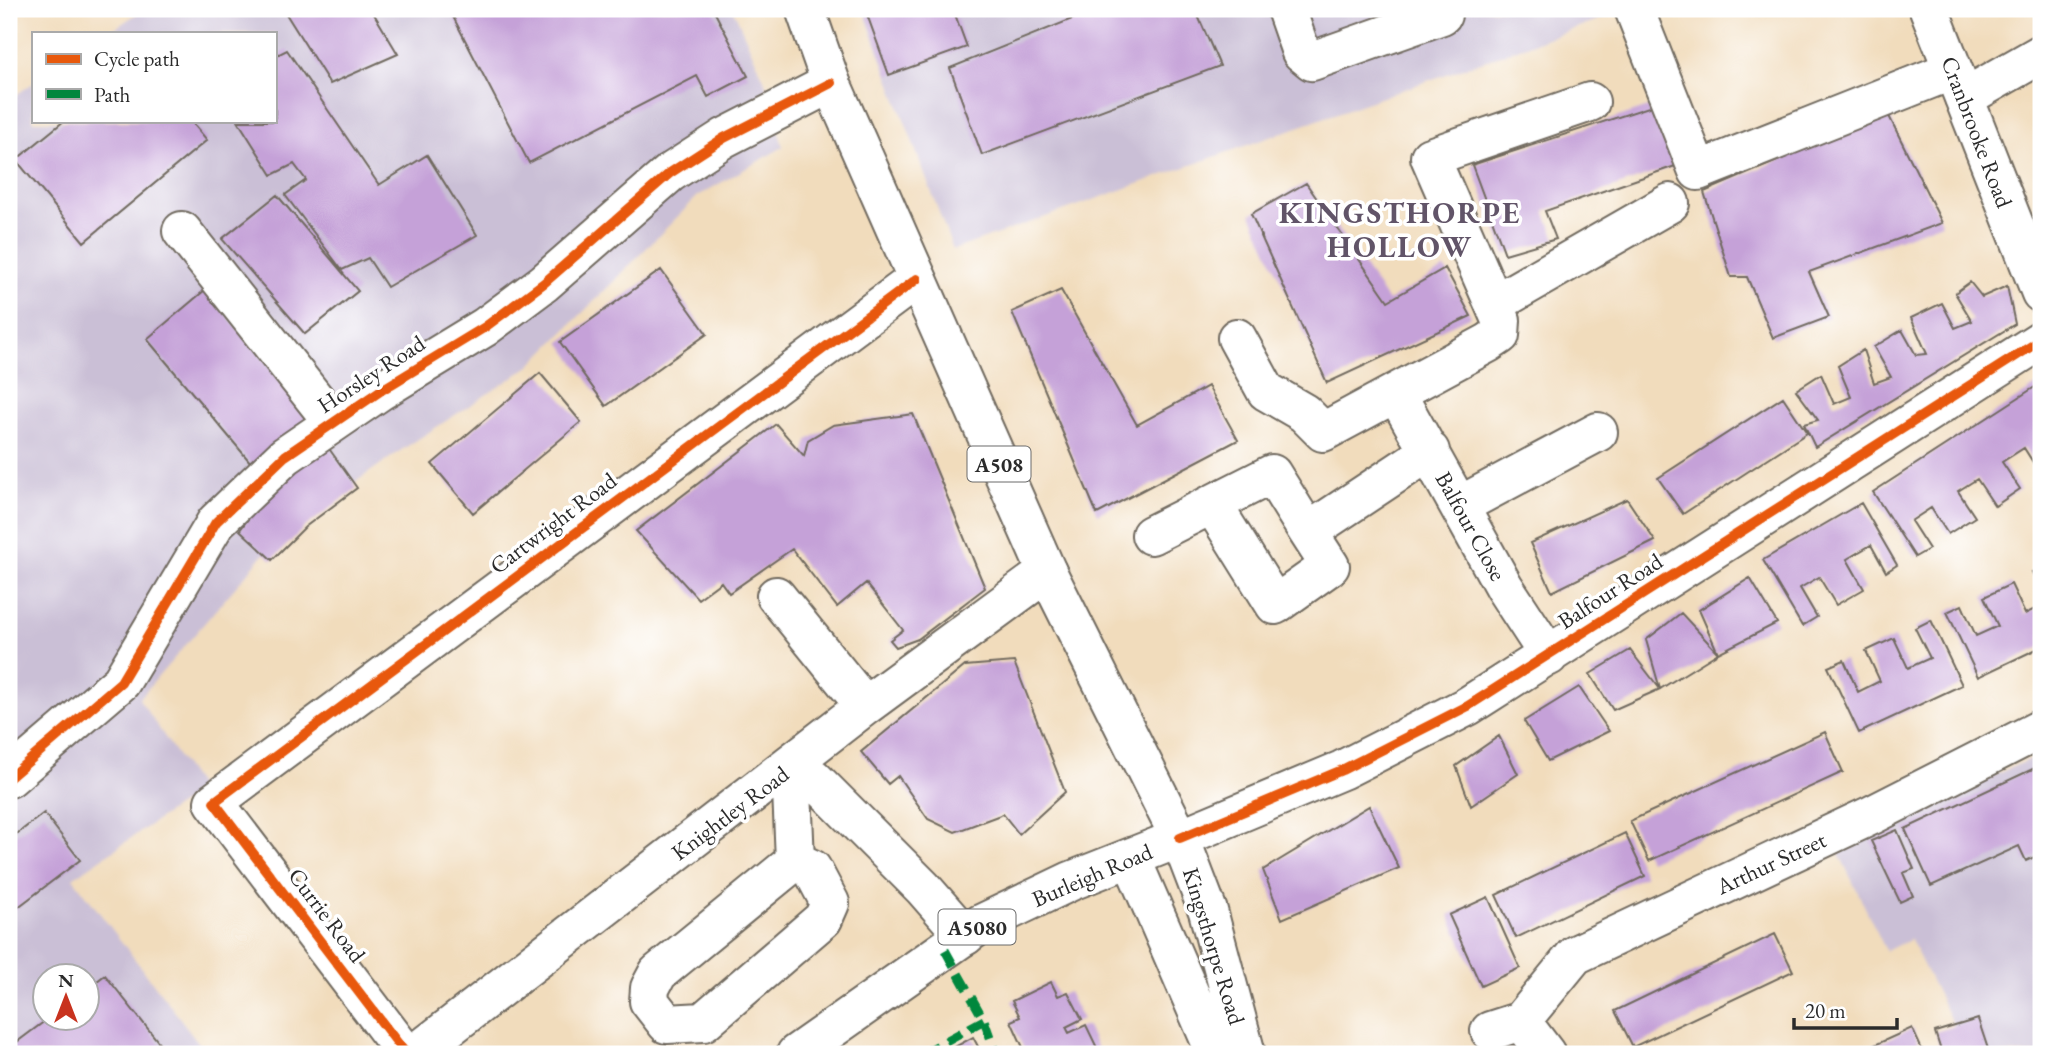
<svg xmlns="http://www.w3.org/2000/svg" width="2050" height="1063" viewBox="0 0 2050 1063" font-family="'EB Garamond',serif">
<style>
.industrial{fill:#cabfd6;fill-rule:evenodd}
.building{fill:#c5a1d8}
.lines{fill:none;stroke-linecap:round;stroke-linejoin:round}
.minor-casing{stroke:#70695e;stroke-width:42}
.major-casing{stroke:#70695e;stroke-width:42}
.highway-casing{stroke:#70695e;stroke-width:42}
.minor{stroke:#fff;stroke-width:38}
.major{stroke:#fff;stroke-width:38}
.highway{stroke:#fff;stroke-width:38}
.quiet{stroke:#00873e;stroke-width:9;stroke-dasharray:18 9;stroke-linecap:butt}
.cycleway-casing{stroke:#fff;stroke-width:15}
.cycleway{stroke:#e8590c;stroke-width:10}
.labels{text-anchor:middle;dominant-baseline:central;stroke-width:7;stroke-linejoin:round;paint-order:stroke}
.shield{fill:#fff;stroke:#6b6b6b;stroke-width:2}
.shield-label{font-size:21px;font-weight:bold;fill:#2b2b2b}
.street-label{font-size:23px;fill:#2b2b2b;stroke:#fff}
.district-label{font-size:30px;font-weight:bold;letter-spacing:2px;fill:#615468;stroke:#fff}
</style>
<rect width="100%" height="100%" fill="#fff"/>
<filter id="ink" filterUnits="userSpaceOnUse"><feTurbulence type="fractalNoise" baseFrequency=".0143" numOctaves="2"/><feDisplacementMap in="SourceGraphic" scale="14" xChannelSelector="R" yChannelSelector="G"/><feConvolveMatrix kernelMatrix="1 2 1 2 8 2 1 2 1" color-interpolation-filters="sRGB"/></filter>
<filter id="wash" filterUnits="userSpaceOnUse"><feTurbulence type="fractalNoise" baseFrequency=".00686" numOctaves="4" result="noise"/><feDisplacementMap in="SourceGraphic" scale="28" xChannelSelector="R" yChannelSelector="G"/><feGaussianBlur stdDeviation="1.57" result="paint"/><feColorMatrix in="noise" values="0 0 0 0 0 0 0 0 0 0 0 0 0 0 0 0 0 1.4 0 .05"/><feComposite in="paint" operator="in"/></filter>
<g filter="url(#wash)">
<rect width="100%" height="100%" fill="#f1dcbc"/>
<!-- industrial -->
<path class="industrial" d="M144,9H227L237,17L247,9H733L764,79L783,147L698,196L530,366L400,451L282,533L139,699L201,790L73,878L207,1054H9V100L33,83V121H275V33H108ZM46,976H88V1018H46Z
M863,9H1629L953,250Z
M2041,754V1054H1968L1910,939L1886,951L1836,847Z"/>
<g id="blocks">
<!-- building -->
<path class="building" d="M283,9H371L398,54L330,84Z
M449,9H713L748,76L708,97L697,76L529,163Z
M865,9H953L967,47L889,75Z
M1097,9H1195L1220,66L982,155L950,68Z
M287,50L379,185L427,155L477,235L387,287L368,258L342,270L285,195L306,180L294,164L272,175L238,121H275V56Z
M1670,100L1681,164L1545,211L1556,239L1505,254L1472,165Z
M1888,114L1942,223L1809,272L1829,317L1773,338L1747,277H1731L1704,192Z
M64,121H191L207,140L84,242L16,160Z
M1306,183L1388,301L1445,268L1471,316L1327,383L1251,214Z
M277,195L358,291L305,334L222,239Z
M661,270L707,334L606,406L560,342Z
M1970,282L1982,297L2007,286L2015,324L1815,447L1804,424L1818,420L1796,390L1821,374L1834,404L1851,397L1838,366L1863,350L1874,383L1891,377L1874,347L1902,330L1916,355L1927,354L1911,318L1942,303L1955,328L1972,321L1955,293Z
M205,290L314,421L256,469L147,339Z
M1061,290L1137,425L1208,386L1238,440L1097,514L1012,312Z
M540,373L581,422L473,513L432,464Z
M2041,383V475L2024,448L2002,462L2020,489L1995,506L1977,479L1958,491L1975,517L1948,534L1931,508L1911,521L1929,549L1915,557L1873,492Z
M1783,397L1807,433L1683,514L1658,478Z
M913,414L985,588L918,639L896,647L890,640L903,630L866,583L837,607L792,549L729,593L721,582L698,599L636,531L776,424L804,456L808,440L833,425Z
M325,443L357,488L305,527L272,560L240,530L275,482Z
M1627,499L1655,541L1552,592L1530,543Z
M1861,503L1897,565L1886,572L1871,545L1847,559L1864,589L1836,605L1819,577L1800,588L1817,617L1802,626L1763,560Z
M2041,568V590L2032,572Z
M1750,578L1777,623L1718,653L1660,689L1646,640L1681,613L1718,653L1699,610Z
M2011,584L2025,614L2041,606V647L1978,677L1947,612L1962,605L1976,636L1998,626L1984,597Z
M1931,620L1962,685L1859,733L1828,667L1844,660L1858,692L1880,681L1866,651L1894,638L1908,668L1930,658L1915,628Z
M1630,650L1660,689L1613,710L1590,674Z
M1014,662L1065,792L1019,834L1003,814L955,832L928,819L898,776L888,784L861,752L965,666Z
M1579,687L1609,731L1548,761L1524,721Z
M1825,732L1843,772L1649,861L1630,821Z
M1499,736L1518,774L1471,806L1456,766Z
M2041,765V854L2026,861L2019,846L1931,886L1905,829Z
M1369,806L1399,868L1282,919L1263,870Z
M44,813L80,860L9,914V840Z
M1897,830L1914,869L1903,873L1913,896L1900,902L1871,841Z
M1625,833L1645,876L1516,938L1496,895Z
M1488,897L1520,968L1481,986L1449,915Z
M1775,934L1793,971L1633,1047L1615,1011Z
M105,975L168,1054H9V1048L49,1018H88V988Z
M1051,982L1058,996L1068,992L1082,1019L1066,1027L1069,1033L1086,1025L1100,1054H1026L1011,1021L1020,1017L1012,1001Z
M1978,1019L1989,1052L1942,1054L1935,1032Z
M1912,1028L1924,1054H1855Z
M973,1037L982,1054H942Z"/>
</g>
</g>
<g filter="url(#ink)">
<use href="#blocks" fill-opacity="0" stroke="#70695e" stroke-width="2"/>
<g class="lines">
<!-- minor casing -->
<g class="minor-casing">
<path id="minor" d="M1286,9L1301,52L1312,61L1442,15
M1634,9L1698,171L1953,70
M1929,9L2041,293
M1964,98L2041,54
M182,231L333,422
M1494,304L1670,203
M1237,338L1266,391L1304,413L1323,432L1488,343L1500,335L1501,320L1430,157L1590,102
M1396,393L1504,587L1549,656
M1212,504L1275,605L1330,566L1308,532
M1459,506L1598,432
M1151,535L1272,474L1308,532L1430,451
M776,596L865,706
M791,766L795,861L812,869L830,903L823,919L703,1022L667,1024L649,1001L650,988L658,973L795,861
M791,766L813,778L923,888L965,936
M9,778L121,682L216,522L285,456L380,391L485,327L544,283L670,173L724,138L831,83
M1180,838L1342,770L1468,706L2041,340
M1521,1021L1575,955L1872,815L2041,729
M1490,1031L1521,1021L1546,1054
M406,1054L214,802L917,279
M415,1054L865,706L1047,572"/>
</g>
<!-- major casing -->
<g class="major-casing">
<path id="major" d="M796,1054L981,924L1071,881L1180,838"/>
</g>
<!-- highway casing -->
<g class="highway-casing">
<path id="highway" d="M805,9L831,83L1047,572L1180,838L1208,911L1246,1054
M1131,858L1216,1054"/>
</g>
<!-- minor -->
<use href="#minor" class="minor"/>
<!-- major -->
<use href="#major" class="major"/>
<!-- highway -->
<use href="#highway" class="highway"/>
<!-- quiet -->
<path class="quiet" d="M945,950L984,1020L996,1054
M922,1054L984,1020"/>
<!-- cycleway casing -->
<g class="cycleway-casing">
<path id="cycleway" d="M9,778L121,682L216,522L285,456L380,391L485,327L544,283L670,173L724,138L831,83
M1180,838L1342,770L1468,706L2041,340
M406,1054L214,802L917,279"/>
</g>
<!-- cycleway -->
<use href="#cycleway" class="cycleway"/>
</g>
</g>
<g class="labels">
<!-- shield labels -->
<g class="shield">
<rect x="967.5" y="446.5" width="63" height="35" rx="5"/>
<rect x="938.5" y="909.5" width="77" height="35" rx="5"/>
</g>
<g class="shield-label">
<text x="999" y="464">A508</text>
<text x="977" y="927">A5080</text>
</g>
<!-- street labels -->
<g class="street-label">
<text transform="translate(1977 132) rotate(69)">Cranbrooke Road</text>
<text transform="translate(371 374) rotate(-33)">Horsley Road</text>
<text transform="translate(553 523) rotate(-37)">Cartwright Road</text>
<text transform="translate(1471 526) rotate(61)">Balfour Close</text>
<text transform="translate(1610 591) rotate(-33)">Balfour Road</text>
<text transform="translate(730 813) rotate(-37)">Knightley Road</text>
<text transform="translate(1771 863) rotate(-25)">Arthur Street</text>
<text transform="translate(1092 875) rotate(-23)">Burleigh Road</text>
<text transform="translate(327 915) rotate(53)">Currie Road</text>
<text transform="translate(1214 946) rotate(73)">Kingsthorpe Road</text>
</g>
<!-- district labels -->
<g class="district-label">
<text x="1400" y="212">KINGSTHORPE<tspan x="1400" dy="34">HOLLOW</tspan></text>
</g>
</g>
<!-- margin -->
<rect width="2050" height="1063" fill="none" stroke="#fff" stroke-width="35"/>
<!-- legend -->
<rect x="32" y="32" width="245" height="91" fill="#ffffff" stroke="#aaaaaa" stroke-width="2"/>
<rect x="46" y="54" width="35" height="10" fill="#e8590c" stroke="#aaaaaa" stroke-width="2"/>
<text x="94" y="66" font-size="21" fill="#2b2b2b">Cycle path</text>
<rect x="46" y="89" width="35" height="10" fill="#00873e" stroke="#aaaaaa" stroke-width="2"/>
<text x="94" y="102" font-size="21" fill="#2b2b2b">Path</text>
<!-- north arrow -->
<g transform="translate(66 997)"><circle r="33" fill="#ffffff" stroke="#aaaaaa" stroke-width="2"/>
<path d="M0-5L12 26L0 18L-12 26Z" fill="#c8321e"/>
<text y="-10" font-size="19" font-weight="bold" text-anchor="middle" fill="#2b2b2b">N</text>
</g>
<!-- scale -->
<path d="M1794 1018v10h103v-10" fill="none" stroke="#2b2b2b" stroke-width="3.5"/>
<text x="1805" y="1018" font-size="21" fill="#2b2b2b" stroke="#ffffff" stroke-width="5" paint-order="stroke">20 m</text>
</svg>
